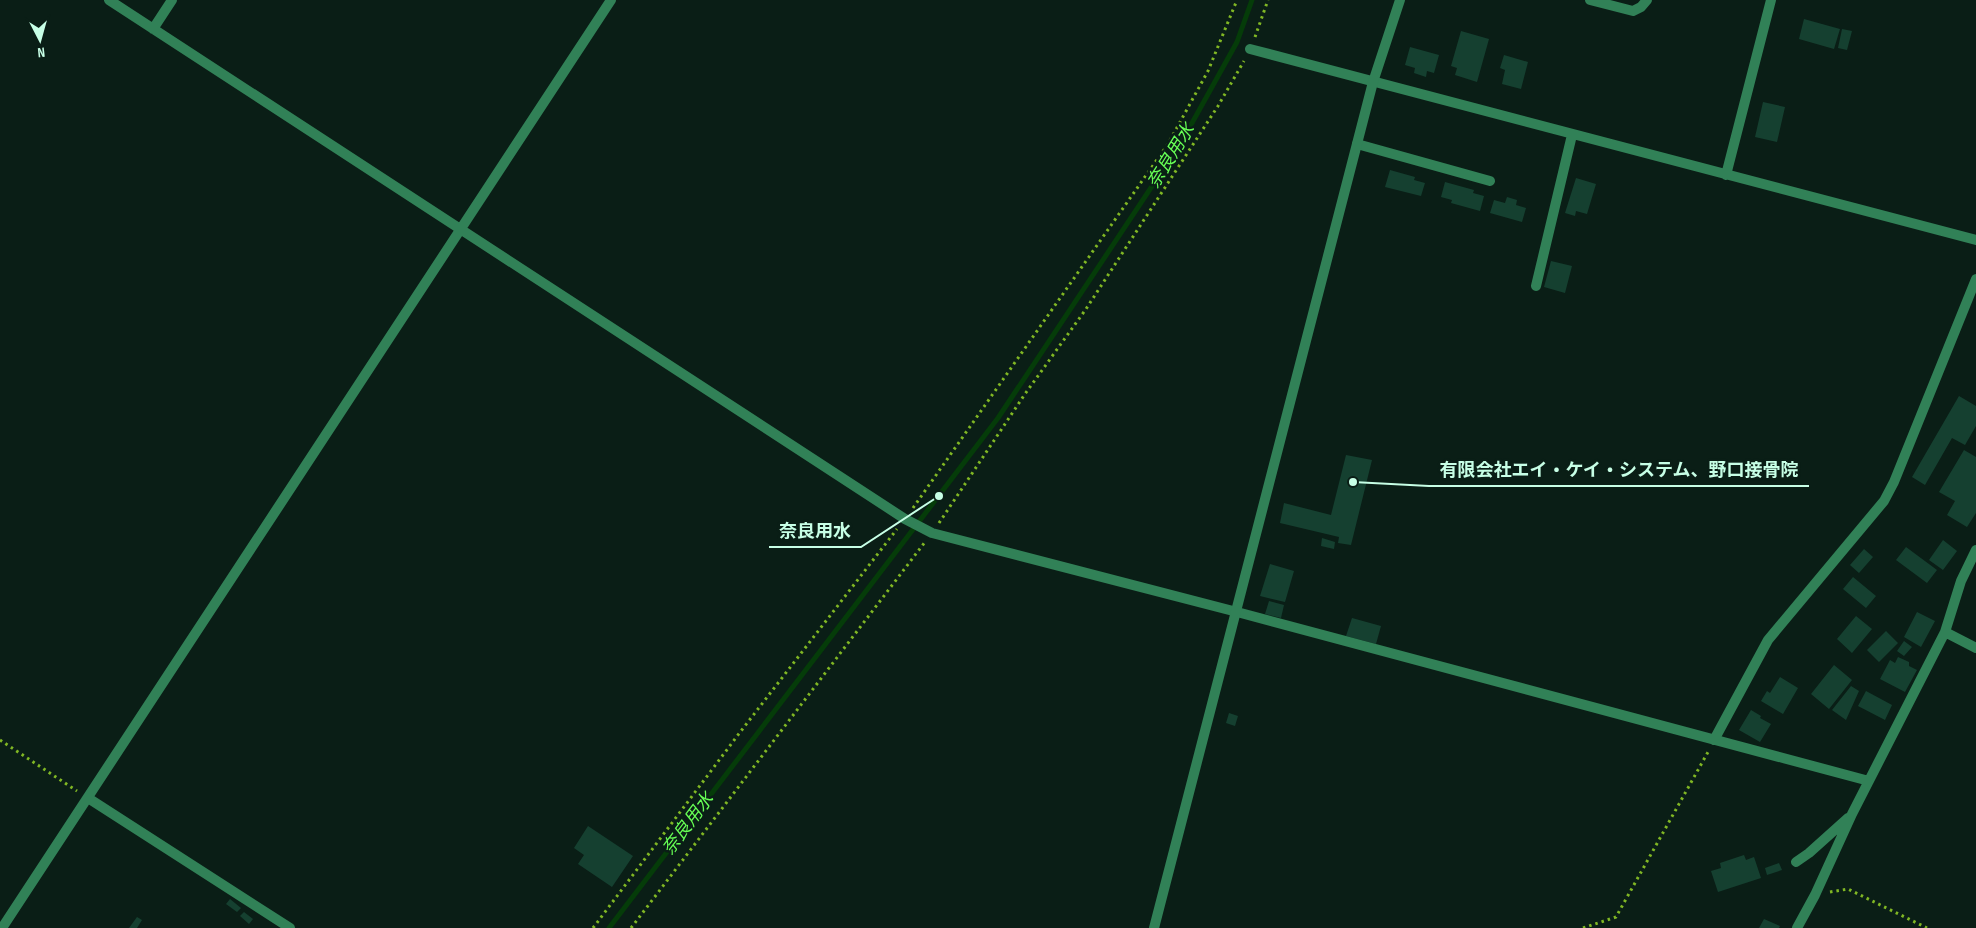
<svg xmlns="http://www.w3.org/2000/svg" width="1976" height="928" viewBox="0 0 1976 928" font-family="'Sofia Sans Condensed','Noto Sans JP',sans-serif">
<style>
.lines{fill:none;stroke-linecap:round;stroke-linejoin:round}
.stream{stroke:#053c09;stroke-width:5}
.building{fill:#154030}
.path{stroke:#80b724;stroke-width:3;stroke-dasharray:2.5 4;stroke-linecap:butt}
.minor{stroke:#318157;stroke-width:10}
.tertiary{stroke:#318157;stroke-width:10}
.labels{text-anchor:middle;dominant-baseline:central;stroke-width:5;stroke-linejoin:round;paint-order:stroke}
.water-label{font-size:18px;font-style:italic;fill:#67ff55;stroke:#0a1e16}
.leader{fill:none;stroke:#c7ffe6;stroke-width:2}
.callout-dot{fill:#c7ffe6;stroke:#0a1e16;stroke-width:2}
.callout-label{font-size:18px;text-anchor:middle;font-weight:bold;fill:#c7ffe6;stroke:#0a1e16;stroke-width:5;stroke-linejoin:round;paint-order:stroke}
</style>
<rect width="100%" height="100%" fill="#0a1e16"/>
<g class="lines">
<!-- stream -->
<path class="stream" d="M609,928L998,418L1182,141L1237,42L1252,0"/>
</g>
<!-- building -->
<path class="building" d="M1804,19L1840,29L1834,49L1799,39Z
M1842,29L1852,31L1847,50L1838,48Z
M1461,31L1489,39L1477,82L1455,75L1457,68L1451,66Z
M1410,47L1439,55L1434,73L1427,71L1426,77L1414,73L1415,68L1405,65Z
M1504,55L1528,62L1521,89L1502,84L1505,70L1500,68Z
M1763,102L1785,107L1777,142L1755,137Z
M1390,170L1415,177L1414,180L1425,183L1421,196L1385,187Z
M1576,178L1596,184L1587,214L1576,211L1575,216L1565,213Z
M1445,182L1474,190L1473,193L1484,196L1480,211L1451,203L1452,200L1441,197Z
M1507,197L1517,200L1516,205L1526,208L1522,222L1490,213L1494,200L1505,203Z
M1551,261L1572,266L1565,293L1544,287Z
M1959,396L1976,406V426L1965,445L1952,438L1925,485L1912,477Z
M1964,450L1976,457V513L1967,527L1947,515L1955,501L1939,492Z
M1346,455L1372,460L1351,545L1338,543L1339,537L1280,523L1284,503L1331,515Z
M1322,538L1335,542L1334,549L1321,546Z
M1943,540L1957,551L1943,570L1929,560Z
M1906,547L1937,570L1927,583L1896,560Z
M1864,549L1873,557L1859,573L1850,565Z
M1270,564L1294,571L1285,602L1260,596Z
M1853,577L1876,596L1866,608L1843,589Z
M1269,601L1284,605L1281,618L1265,614Z
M1917,612L1935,621L1921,647L1904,637Z
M1856,616L1872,629L1852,653L1837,639Z
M1352,618L1381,626L1376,644L1346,636Z
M1886,631L1898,643L1879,662L1867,650Z
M1904,641L1912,647L1904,656L1897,651Z
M1898,657L1909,662V666L1917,670L1905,692L1880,679L1890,660L1895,663Z
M1834,665L1852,680L1829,709L1811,694Z
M1780,677L1798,688L1783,714L1761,701L1767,691L1770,693Z
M1851,686L1859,691L1846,720L1832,710Z
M1866,691L1892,705L1885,720L1858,706Z
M1751,710L1761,716L1760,718L1771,724L1760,742L1739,730Z
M1229,713L1238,716L1235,726L1226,723Z
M588,826L633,856L612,887L578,864L584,855L574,848Z
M1744,855L1746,860L1754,857L1761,878L1718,892L1711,871L1721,868L1720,863Z
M1779,863L1782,870L1767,875L1765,868Z
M230,899L241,908L237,912L226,904Z
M244,912L253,919L249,924L240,916Z
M137,917L142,920L137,928H129Z
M1764,919L1780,926L1779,928H1759Z"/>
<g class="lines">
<!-- path -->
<path class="path" d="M1255,37L1268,0
M913,508L1168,144L1208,71L1237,0
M939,523L1025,394L1086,309L1218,106L1244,61
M0,740L77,791
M1830,892L1848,889L1927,928
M593,928L741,731L897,529
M631,928L925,542
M1583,928L1616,917L1708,752"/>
<!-- minor -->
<path class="minor" d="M109,0L905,519L932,533L1237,612L1869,781
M1590,0L1633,11L1641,7L1647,0
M153,29L172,0
M1250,49L1976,240
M1357,144L1490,181
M1726,175L1771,0
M1536,286L1572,135
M1945,632L1976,648
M1714,740L1768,640L1884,501L1894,482L1976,279
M88,798L290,928
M1796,862L1809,853L1848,818
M2,928L611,0
M1797,928L1815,895L1852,814L1945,632L1961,581L1976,550"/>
<!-- tertiary -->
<path class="tertiary" d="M1154,928L1373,82L1400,0"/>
</g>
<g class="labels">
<!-- water labels -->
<g class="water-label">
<text transform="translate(1171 156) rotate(-58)">奈良用水</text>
<text transform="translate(688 824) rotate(-53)">奈良用水</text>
</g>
</g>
<!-- callouts -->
<path class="leader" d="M1353 482L1429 486H1809M939 496L861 547H769"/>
<g class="callout-dot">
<circle cx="1353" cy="482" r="5"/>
<circle cx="939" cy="496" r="5"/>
</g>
<g class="callout-label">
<text x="1619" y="476">有限会社エイ・ケイ・システム、野口接骨院</text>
<text x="815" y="537">奈良用水</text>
</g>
<!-- north arrow -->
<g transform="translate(40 40) rotate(174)" stroke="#0a1e16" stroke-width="4" paint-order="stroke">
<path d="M0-4L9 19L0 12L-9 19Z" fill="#c7ffe6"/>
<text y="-8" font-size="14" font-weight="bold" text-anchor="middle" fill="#c7ffe6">N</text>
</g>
</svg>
